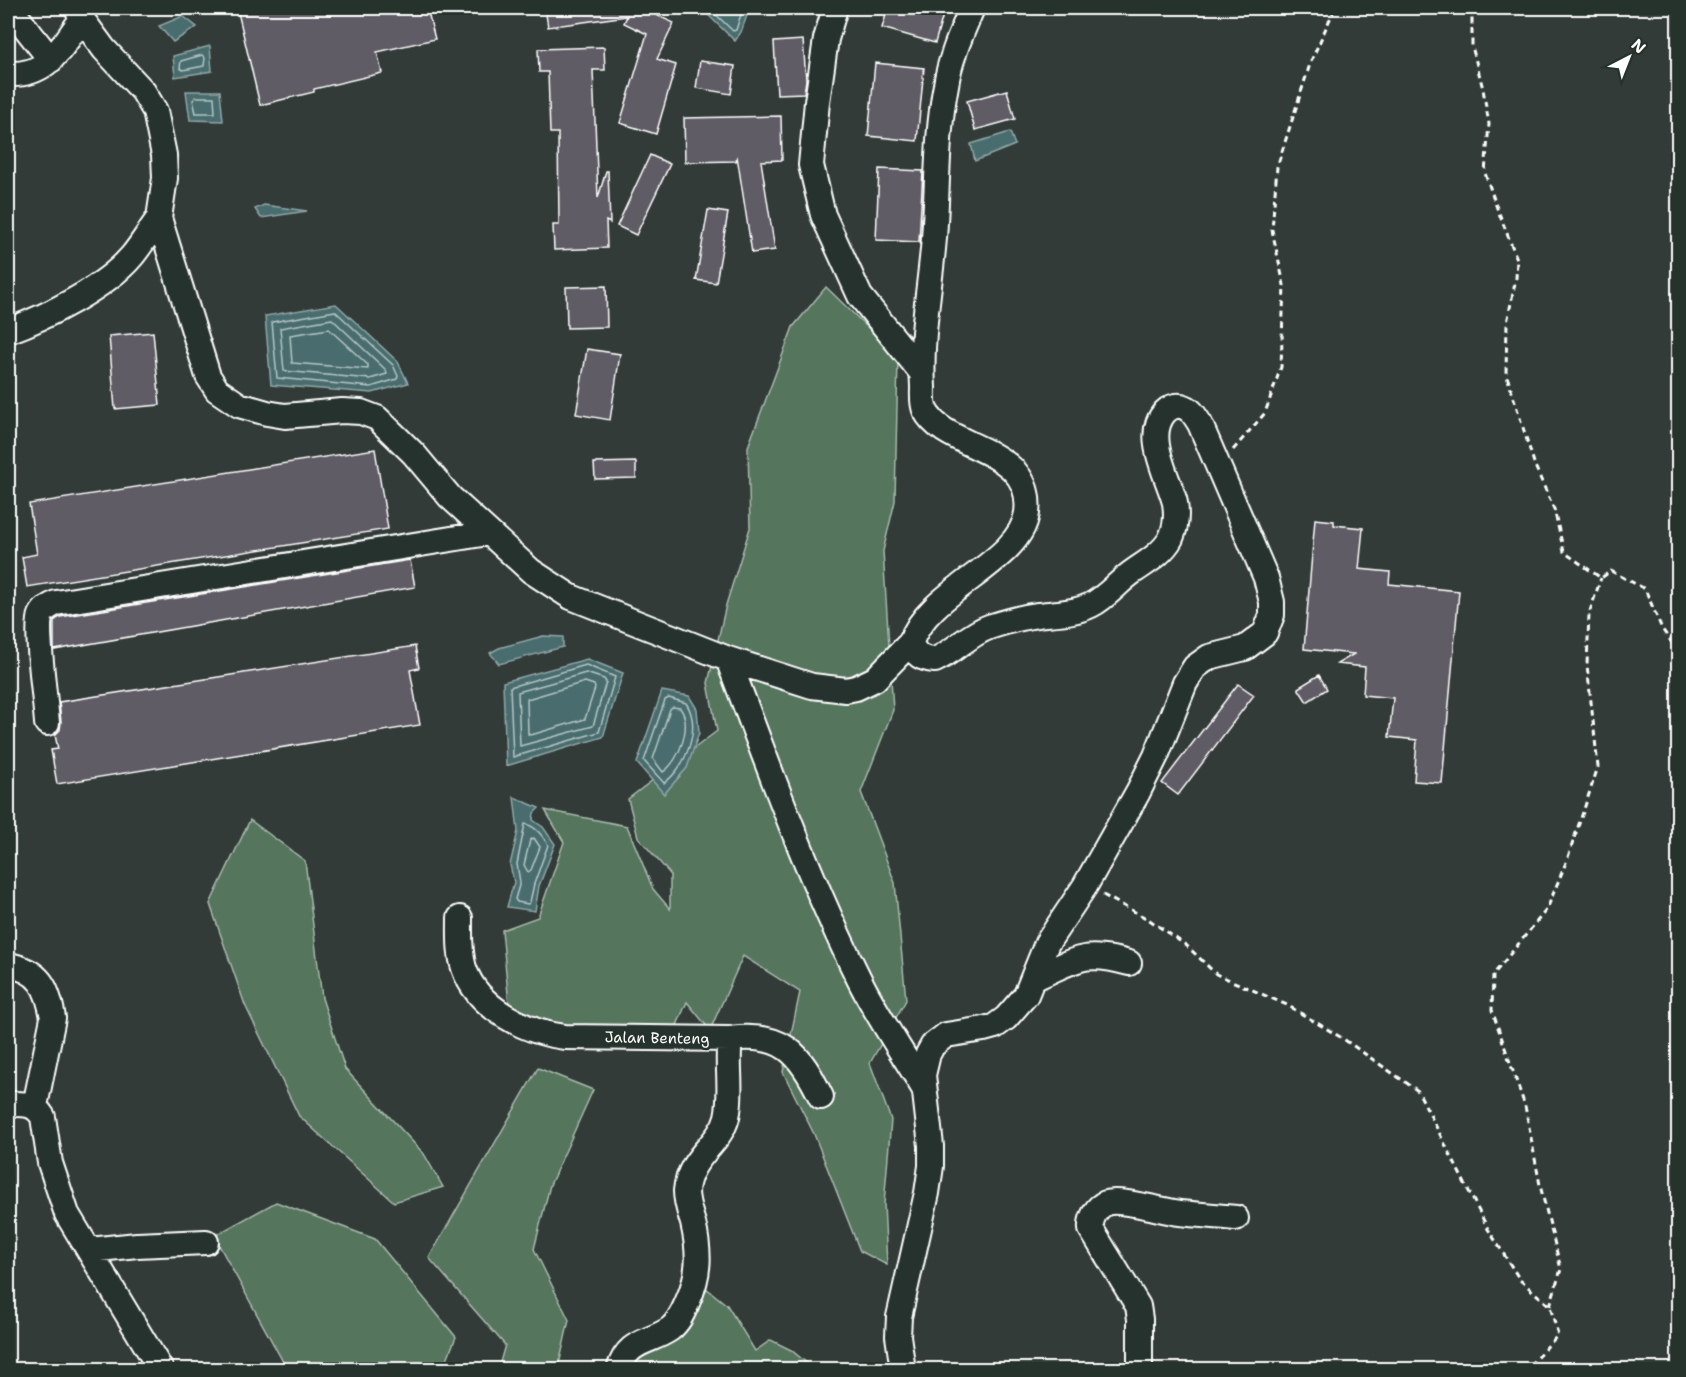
<svg xmlns="http://www.w3.org/2000/svg" width="1686" height="1377" viewBox="0 0 1686 1377" font-family="'Shantell Sans',sans-serif">
<style>
.green{fill:#54745d;stroke:#aabaae;stroke-width:1.5}
.water{fill:#496d6e;stroke:#92a7a8;stroke-width:1.5}
.lines{fill:none;stroke-linecap:round;stroke-linejoin:round}
.shore{stroke:#b6c5c5;stroke-width:1.5}
.building{fill:#615c65;stroke:#fff;stroke-width:1.5}
.minor-casing{stroke:#fff;stroke-width:28}
.path{stroke:#fff;stroke-width:3;stroke-dasharray:6 4.5;stroke-linecap:butt}
.minor{stroke:#26332d;stroke-width:24}
.labels{text-anchor:middle;dominant-baseline:central;stroke-width:5;stroke-linejoin:round;paint-order:stroke}
.street-label{font-size:15px;fill:#fff;stroke:#26332d}
</style>
<rect width="100%" height="100%" fill="#323b38"/>
<filter id="ink" filterUnits="userSpaceOnUse"><feTurbulence type="fractalNoise" baseFrequency=".0167" numOctaves="2"/><feDisplacementMap in="SourceGraphic" scale="12" xChannelSelector="R" yChannelSelector="G"/><feConvolveMatrix kernelMatrix="1 2 1 2 8 2 1 2 1" color-interpolation-filters="sRGB"/></filter>
<g filter="url(#ink)">
<!-- green -->
<path class="green" d="M826,287L898,357L895,501L883,551L893,710L861,792L895,883L906,1000L870,1063L891,1120L884,1204L887,1265L860,1251L814,1134L783,1072L800,992L743,956L710,1030L687,1002L674,1032L539,1026L509,1004L502,930L538,917L564,842L545,810L627,826L653,889L670,909V874L638,837L628,799L717,731L708,683L726,605L750,528L748,447L793,327Z
M250,820L305,861L322,998L345,1069L424,1154L443,1187L394,1202L299,1116L245,1005L210,904Z
M538,1068L593,1090L550,1185L534,1249L569,1320L558,1369H498L505,1345L429,1258Z
M276,1202L375,1239L456,1337L443,1369H287L214,1236Z
M695,1279L727,1305L755,1351L771,1340L791,1350L814,1369L615,1370L667,1339Z"/>
<!-- water -->
<path class="water" d="M701,8H744L749,10L741,32L735,41Z
M183,16L197,27L173,42L159,26Z
M210,46L212,71L175,77L173,56Z
M186,91H220L223,121L190,120Z
M1010,132L1015,145L975,161L971,144Z
M264,205L307,211L261,218L255,209Z
M336,304L398,362L408,383L372,393L271,385L265,316Z
M543,636L563,637V647L499,664L490,653L499,648Z
M587,659L623,673L603,737L506,766L503,682Z
M662,691L689,696L697,709L699,733L687,768L664,794L637,763Z
M514,797L539,808L534,813L533,820L543,827L555,844L539,886L535,911L507,907L514,882L510,865L518,831Z"/>
<g class="lines">
<!-- shore -->
<path class="shore" d="M709,8L733,31L736,30L743,8
M202,55L205,58L204,66L183,70L180,68L181,61Z
M196,97H214L215,113H196L193,100Z
M335,311L393,365L398,376L397,379L371,387L277,378L272,322Z
M332,319L386,370L387,374L370,379L284,371L280,328Z
M329,329L368,365V369L292,363L290,335Z
M586,665L615,677L599,732L513,757L510,687Z
M586,673L604,679L606,682L593,726L520,746L518,692Z
M585,682L594,685L595,688L585,719L531,735L528,734L527,699Z
M669,698L686,703C702,727 686,768 664,783L644,761L665,700Z
M673,707L680,708C693,725 679,762 663,772L653,759L670,709Z
M525,824C535,826 543,836 548,845L534,884L530,902L528,904L517,902L515,899L520,882L517,864Z
M534,838L540,847L531,870L528,872L524,865L530,840Z"/>
</g>
<!-- building -->
<path class="building" d="M237,8H427L435,39L377,52L382,73L314,89V92L260,105Z
M545,8H641L674,23L657,59L676,65L656,134L620,123L647,34L624,23L627,16L548,27Z
M888,8H945L935,43L882,28Z
M803,40L806,80L804,93L777,94L774,42Z
M604,47L605,70H593L598,198L606,171H608L610,223L606,221L607,248L554,250L553,225H559L558,133H550L548,72H539L538,49Z
M700,61L735,66L731,94L696,88Z
M875,63L924,68L917,141L868,136Z
M1007,90L1015,119L975,130L967,101Z
M781,116L782,160L761,161L775,250L752,253L737,156L736,161L685,162L684,118Z
M650,155L670,164L636,235L617,226Z
M879,169L923,171L919,242L876,240Z
M708,210L728,213L716,283L696,280Z
M606,286L607,327L567,328L566,287Z
M153,332L160,405L115,409L109,336Z
M587,349L620,354L610,420L576,414Z
M375,449L388,529L27,587L22,557L37,554L29,504Z
M636,462V478L595,479L594,463Z
M1315,519L1334,521V525L1363,528L1359,569L1390,572L1389,584L1459,591L1442,783L1414,781L1417,740L1389,737L1393,698L1363,695L1365,667L1337,664L1354,654L1304,649Z
M410,560L415,587L54,650V621L60,617Z
M415,646L419,668L410,670L420,725L57,784L51,750L58,749L55,735L60,730L61,722L59,702Z
M1319,675L1327,689L1307,702L1298,688Z
M1238,684L1254,695L1178,795L1162,783Z"/>
<g class="lines">
<!-- minor casing -->
<g class="minor-casing">
<path id="minor" d="M10,8L51,60
M77,8L82,19L104,49L143,91L155,111L164,155L165,178L159,218L208,376L217,390L239,405L267,413L285,416L342,411L361,412L377,418L414,454L450,497L531,571L571,597L728,659L812,686L846,690L856,688L875,679L911,642
M835,8L826,39L817,102L811,165L823,215L860,296L922,373
M8,74C49,76 60,48 82,19
M8,331C46,317 105,288 132,256C142,244 150,230 159,218
M728,659C769,768 808,877 860,981C878,1017 902,1052 923,1087
M47,723C46,705 35,628 41,615C44,609 50,606 56,603L488,533
M460,918C460,934 459,952 464,968C477,1008 527,1033 565,1037L730,1039C726,1065 733,1091 727,1117C720,1145 689,1156 686,1191C686,1202 690,1213 693,1223C700,1253 700,1274 687,1303C683,1312 679,1322 670,1329C648,1344 628,1339 619,1370
M8,965C40,970 48,988 53,1018L35,1106
M1035,978C1076,960 1083,950 1129,963
M730,1039C783,1032 800,1053 821,1097
M8,1104C23,1104 34,1102 43,1117L50,1163L67,1214L161,1370
M90,1250L137,1245L206,1242
M903,1370L898,1336L899,1317L927,1193L931,1166V1146L923,1075L928,1054L933,1045L946,1035L984,1029L995,1026L1006,1018L1026,995L1047,943L1085,886L1138,792L1156,756L1185,683L1195,667L1209,657L1245,648L1265,633L1272,615V602L1266,578L1200,424C1195,416 1191,408 1181,406C1175,405 1169,408 1165,412C1143,436 1169,478 1175,503C1177,515 1176,527 1171,538C1163,553 1147,562 1134,571C1119,581 1107,597 1091,605C1075,613 1055,613 1038,615C1022,617 1004,622 989,627C969,634 955,651 935,660C922,659 915,656 911,642C928,590 1020,563 1027,513C1035,446 945,451 925,410C922,403 923,395 923,387C920,338 930,288 934,238C938,187 936,136 946,85C950,58 962,32 972,8
M1140,1370V1319L1138,1306L1091,1229C1090,1219 1096,1207 1106,1203C1120,1198 1163,1211 1180,1213C1199,1215 1217,1216 1236,1218"/>
</g>
<!-- path -->
<path class="path" d="M1472,8V46L1483,89L1489,124L1485,173L1497,208L1517,259L1516,278L1507,323L1506,373L1535,466L1554,509L1564,552L1601,578L1611,571L1645,589L1662,629L1678,651
M1233,450L1265,413L1281,367L1284,285L1272,230L1277,167L1311,61L1335,8
M1103,895L1148,919L1187,946L1216,974L1287,1005L1342,1038L1418,1091L1488,1229L1520,1280L1550,1306L1558,1335L1526,1369
M1550,1306L1561,1269L1540,1185L1525,1106L1492,1010L1493,975L1547,909L1567,860L1598,767L1587,665L1589,614L1601,578"/>
<!-- minor -->
<use href="#minor" class="minor"/>
</g>
</g>
<g class="labels">
<!-- street labels -->
<g class="street-label">
<text transform="translate(657 1038) rotate(1)">Jalan Benteng</text>
</g>
</g>
<!-- margin -->
<rect width="1686" height="1377" fill="none" stroke="#26332d" stroke-width="30"/>
<rect x="15" y="15" width="1656" height="1347" fill="none" stroke="#fff" stroke-width="2" filter="url(#ink)"/>
<!-- north arrow -->
<g transform="translate(1629 57) rotate(42)" stroke="#26332d" stroke-width="4.5" paint-order="stroke">
<path d="M0-4.5L10 22L0 15L-10 22Z" fill="#ffffff"/>
<text y="-9" font-size="16" font-weight="bold" text-anchor="middle" fill="#ffffff">N</text>
</g>
</svg>
